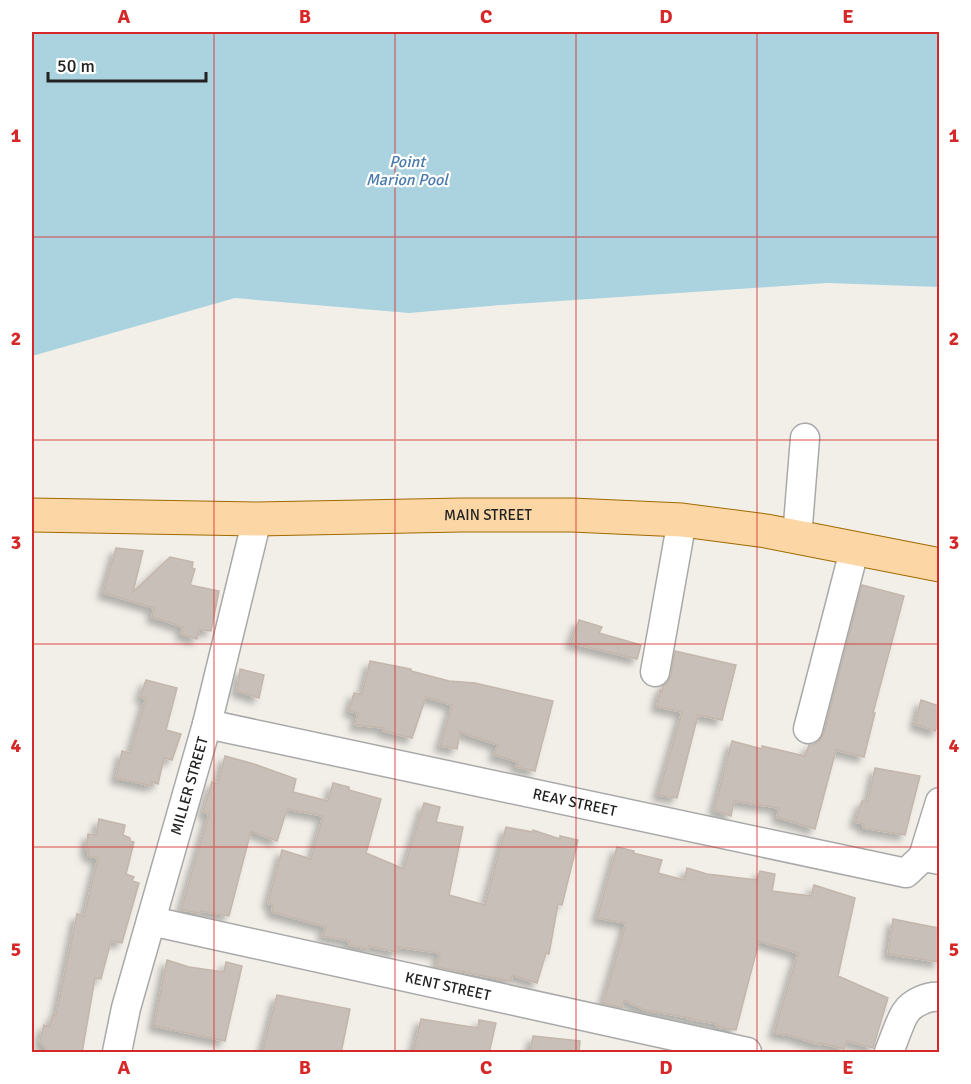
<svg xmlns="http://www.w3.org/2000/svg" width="971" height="1084" viewBox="0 0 971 1084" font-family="Signika,sans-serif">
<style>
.water{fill:#aad3df}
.building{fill:#c7bfb8;stroke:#c4b6ab;stroke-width:1.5;filter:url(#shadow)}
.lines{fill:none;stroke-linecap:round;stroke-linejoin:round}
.minor-casing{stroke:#a9a9a9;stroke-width:31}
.major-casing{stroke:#a06b00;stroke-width:35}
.minor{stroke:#fff;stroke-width:28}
.major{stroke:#fcd6a4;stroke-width:33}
.grid{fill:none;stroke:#d62828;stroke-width:1.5;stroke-opacity:0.55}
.labels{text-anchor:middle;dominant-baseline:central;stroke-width:4.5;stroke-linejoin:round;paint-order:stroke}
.street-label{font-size:15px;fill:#222;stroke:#fff}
.water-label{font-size:16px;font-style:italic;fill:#4a7aab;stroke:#fff}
.neatline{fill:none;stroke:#d62828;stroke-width:2}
.grid-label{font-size:20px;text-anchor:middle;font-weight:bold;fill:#d62828}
</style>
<defs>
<filter id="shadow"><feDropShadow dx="-5.5" dy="5.5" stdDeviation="3" flood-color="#0004"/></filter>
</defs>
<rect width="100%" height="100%" fill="#f2efe9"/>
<!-- water -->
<path class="water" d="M32,32H939V287L827,283L501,305L409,313L235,298L32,356Z"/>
<!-- building -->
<path class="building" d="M116,548L143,551L133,592L170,557L193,562L192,568L195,569L190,585L219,591L211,631L199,630L197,639L181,634L183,627L152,617L154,608L103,593Z
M862,585L904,596L873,713H875L864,757L836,750L815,829L777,817L779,808L734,801L731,816L714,810L732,741L762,749V746L805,756L809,745H813L820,740L824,733Z
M579,620L602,627L599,633L641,645L637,659L571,643Z
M675,651L736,665L722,720L698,715L677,798L658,795L682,712L657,707L660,690L662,691L663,686L668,682L671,675Z
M370,661L411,669V671L449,681L475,683L553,701L535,771L516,767L518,762L494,755L498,745L460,732L457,749L440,746L452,705L426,697L412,738L383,731L384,728L355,725L358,713L349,711L354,693L362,694Z
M240,669L264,675L259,698L237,691Z
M146,680L177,688L166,730L181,734L172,760L164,758L158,784L152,782V786L116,778L122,751L130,753L146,698L140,697Z
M921,700L939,706V729L936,728L935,731L915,724Z
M225,756L254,764L296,779L293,792L328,801L333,783L349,787V790L381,799L366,853L404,869L424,803L440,807L436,822L463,827L449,895L485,905L506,827L533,832V830L560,839V836L578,840L562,905L558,904L549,954L546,953L537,983L512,975L511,981L436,967L440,953L397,947L396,952L369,946L368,949L349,945L350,941L322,936L326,927L272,912L273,905L268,903L282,850L311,859L323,816L287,809L277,841L251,831L229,916L201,911L200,913L181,910L209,814L203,812L212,782L218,784Z
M875,768L920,776L905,835L863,828L864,824L855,822L862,801H868Z
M99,819L125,825L123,835L130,838V841L134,842L126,874L134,877L132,881L139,883L122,943L111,941L101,979L95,978L82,1053H49L40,1041L44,1025L49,1027L53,1015H56L77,914L84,916L98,858L88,856L89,850H86L88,834L96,835Z
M617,847L634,851L633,853L662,860L658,873L684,880L687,868L707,874L757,880L760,871L775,874L772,891L811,896L814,885L855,898L838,976L888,998L873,1048L847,1041L844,1049L820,1043V1045L792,1036L774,1033L798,953L759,941L736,1030L717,1027L718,1024L689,1019L690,1018L645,1010L624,1000L622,1008L603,1003L626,923L597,918Z
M893,919L939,928V962L888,954Z
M167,960L189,967L224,972L226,962L242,966L225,1041L154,1026Z
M277,995L350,1009L341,1053H262Z
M421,1019L478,1028L479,1020L496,1023L489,1053H413Z
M533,1036L580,1041L579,1053H530Z"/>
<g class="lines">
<!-- minor casing -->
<g class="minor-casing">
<g id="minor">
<path d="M797,537L805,438"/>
<path d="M655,672L682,520"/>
<path id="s1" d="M207,724L906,873L923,857L940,860"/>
<path d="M808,729L855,547"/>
<path d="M923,857L940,802"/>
<path id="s2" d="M151,921L747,1052"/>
<path id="s3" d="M117,1052L126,1008L207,724L257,519"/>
<path d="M889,1052C893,1043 900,1020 906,1012C912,1003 929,995 940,997"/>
</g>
</g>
<!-- major casing -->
<g class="major-casing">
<g id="major">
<path id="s4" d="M32,515L257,519L462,515H572L682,520L766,531L940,565"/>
</g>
</g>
<!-- minor -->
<use href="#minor" class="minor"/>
<!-- major -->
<use href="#major" class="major"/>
</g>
<!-- grid -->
<path class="grid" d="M214,32V1052M395,32V1052M576,32V1052M757,32V1052M32,237H940M32,440H940M32,644H940M32,847H940"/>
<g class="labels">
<!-- street labels -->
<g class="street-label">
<text stroke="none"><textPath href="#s4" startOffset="456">MAIN STREET</textPath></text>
<text stroke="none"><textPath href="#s3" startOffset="276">MILLER STREET</textPath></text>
<text stroke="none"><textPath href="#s1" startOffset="376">REAY STREET</textPath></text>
<text stroke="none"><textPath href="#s2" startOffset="304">KENT STREET</textPath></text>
</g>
<!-- water labels -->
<g class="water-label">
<text x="407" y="162">Point<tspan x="407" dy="18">Marion Pool</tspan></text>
</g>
</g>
<!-- border -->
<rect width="971" height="1084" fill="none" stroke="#ffffff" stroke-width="66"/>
<!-- scale -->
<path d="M48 72v9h158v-9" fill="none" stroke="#222222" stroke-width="3"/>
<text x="57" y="72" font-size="18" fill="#222222" stroke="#ffffff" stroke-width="4.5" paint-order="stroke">50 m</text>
<rect x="33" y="33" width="905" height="1018" class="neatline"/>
<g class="grid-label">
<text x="124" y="23">A</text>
<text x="305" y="23">B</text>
<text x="486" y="23">C</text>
<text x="666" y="23">D</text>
<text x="848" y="23">E</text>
<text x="16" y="142">1</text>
<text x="954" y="142">1</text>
<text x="16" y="345">2</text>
<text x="954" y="345">2</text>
<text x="16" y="549">3</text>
<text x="954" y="549">3</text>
<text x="16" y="752">4</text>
<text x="954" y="752">4</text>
<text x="16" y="956">5</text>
<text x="954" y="956">5</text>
<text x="124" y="1074">A</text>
<text x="305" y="1074">B</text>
<text x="486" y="1074">C</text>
<text x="666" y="1074">D</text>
<text x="848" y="1074">E</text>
</g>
</svg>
